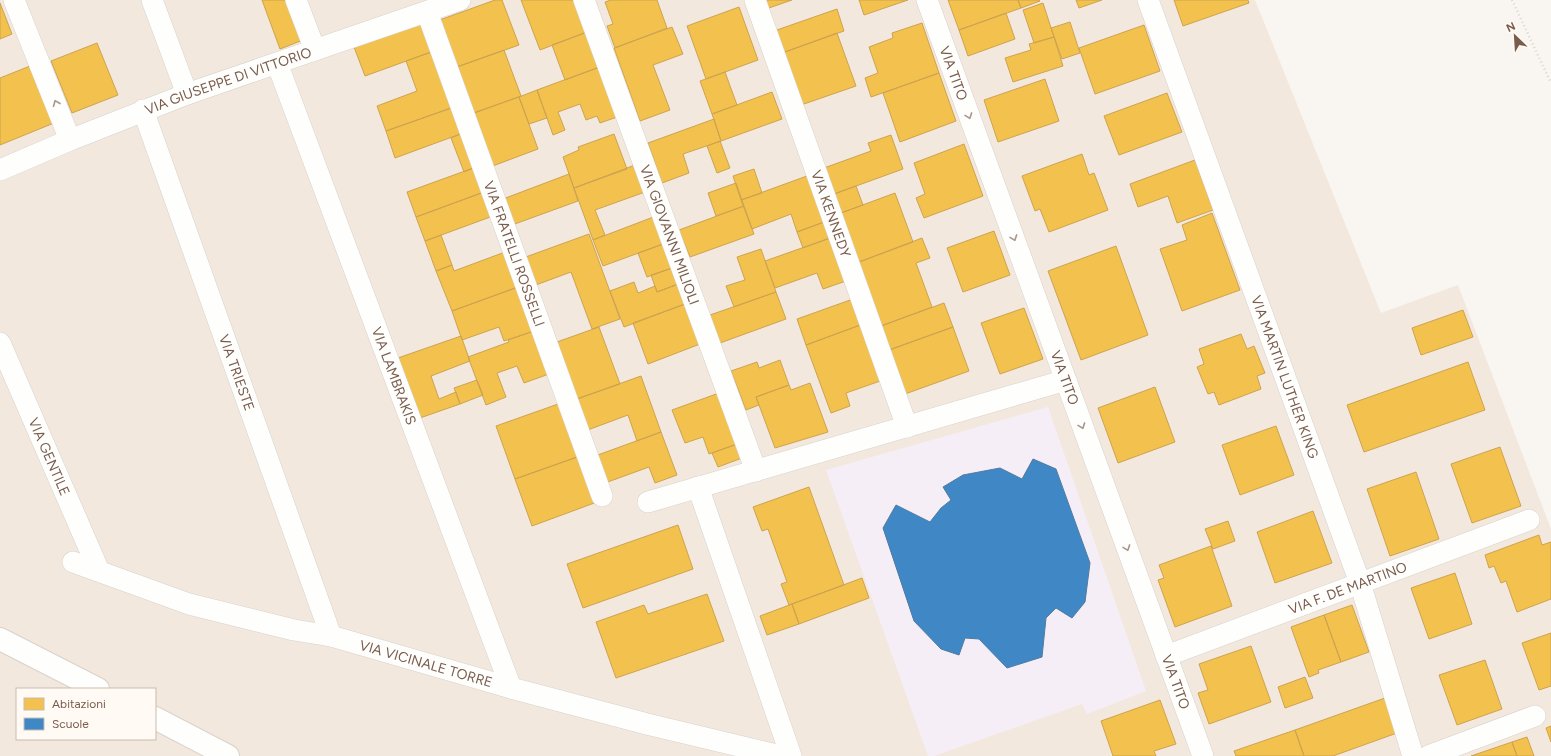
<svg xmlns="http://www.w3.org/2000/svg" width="1551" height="756" viewBox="0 0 1551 756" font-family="Figtree,sans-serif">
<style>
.residential{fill:#f2e8de;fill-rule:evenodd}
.education{fill:#f6eef6}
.homes{fill:#f2c14e;stroke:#cea34e}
.schools{fill:#3f88c5;stroke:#517ba1}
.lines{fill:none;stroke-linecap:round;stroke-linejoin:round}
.street-casing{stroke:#d7d1cb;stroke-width:22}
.secondary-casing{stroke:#d9d2cb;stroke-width:24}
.path{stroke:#dcd5d0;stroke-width:2.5;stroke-dasharray:1 3;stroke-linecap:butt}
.street{stroke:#fefefd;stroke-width:21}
.secondary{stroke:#fefefd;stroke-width:22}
.oneway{stroke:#a8958b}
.labels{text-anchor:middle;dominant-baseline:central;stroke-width:4;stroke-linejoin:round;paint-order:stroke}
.street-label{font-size:14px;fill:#7a5c4d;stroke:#fffaf3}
</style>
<rect width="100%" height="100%" fill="#f9f5f0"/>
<!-- residential -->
<path class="residential" d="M0,0H1255L1381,313L1458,285L1551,529V756H0ZM17,689H155V739H17Z"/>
<!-- education -->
<path class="education" d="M1048,407L1146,691L1087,714L1082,704L934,756H928L826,470Z"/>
<!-- homes -->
<path class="homes" d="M262,0H288L303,40L280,49Z
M495,0H502L519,45L454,68L437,21Z
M521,0H575L587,32L540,50Z
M611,0H657L667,28L615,48L607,26L613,24L605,2Z
M763,0H792L766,9Z
M859,0H908L864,15Z
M948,0H1018L1021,8L959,30Z
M1018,0H1039L1040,1L1021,8Z
M1076,0H1102L1079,8Z
M1174,0H1248L1249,3L1183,26Z
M0,3L12,34L0,39Z
M1043,3L1054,37L1034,43L1023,10Z
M739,7L758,60L706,79L687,26Z
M837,9L844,31L782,53L774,31Z
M1006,13L1015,39L968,56L959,30Z
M423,22L434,51L365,76L354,47Z
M1070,22L1080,53L1062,59L1051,28Z
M922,23L939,73L871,97L865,78L878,73L869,47L893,38L892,33Z
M1144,25L1160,71L1095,94L1079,48Z
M672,27L683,54L653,65L670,110L640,121L614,48Z
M587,32L600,67L565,80L552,45Z
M837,33L856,86L801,105L782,53Z
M1054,37L1063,66L1013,82L1005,58L1031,50L1029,44Z
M97,43L118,95L72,113L51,61Z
M504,50L521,96L471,114L454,68Z
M434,51L454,107L386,131L377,106L417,91L406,61Z
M30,66L54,123L0,145V78Z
M602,66L620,116L600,123L597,116L586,120L580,104L558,112L565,130L553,135L537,90Z
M725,72L737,105L712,114L700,81Z
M939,73L956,121L900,142L883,93Z
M1045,79L1059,121L998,142L984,100Z
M537,90L547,118L529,124L519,97Z
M772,92L782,119L721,141L712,114Z
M1167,93L1182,132L1119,155L1104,116Z
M519,97L538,149L490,167L471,114Z
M454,107L463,133L395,158L386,131Z
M714,119L721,141L683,154L689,173L662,183L648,143Z
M463,133L476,167L464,172L451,138Z
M614,134L627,169L574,188L563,157L579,150L578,147Z
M891,135L903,169L834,194L824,168L871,151L868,143Z
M720,141L730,168L717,173L707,146Z
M964,144L983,196L924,218L916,198L925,194L914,163Z
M1082,154L1089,175L1094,173L1108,210L1049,232L1040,209L1035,211L1022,176Z
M1195,160L1213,210L1177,223L1168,196L1138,207L1130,184Z
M635,165L645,192L595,210L605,235L593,240L574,188Z
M476,167L484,192L416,217L407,192Z
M754,169L762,193L741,200L733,176Z
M569,174L578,201L512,225L503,199Z
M807,176L824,222L797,232L791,214L752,229L741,200Z
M736,183L744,206L716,216L708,193Z
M856,186L863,205L841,213L834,194Z
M484,192L493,216L425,241L416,217Z
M895,193L913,242L859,262L841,213Z
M744,206L754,234L690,257L679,230Z
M1212,213L1240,290L1182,311L1160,249L1187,240L1182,225Z
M656,216L666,243L603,266L593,240Z
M824,222L830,238L803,248L797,232Z
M994,231L1010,275L963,292L947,248Z
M589,234L620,319L592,329L571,272L533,286L523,258Z
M441,235L452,265L436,271L425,241Z
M830,238L846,281L823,289L817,273L775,288L765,261Z
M922,238L930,258L916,263L932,307L881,326L859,262Z
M666,243L675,267L647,277L638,253Z
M1116,246L1148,335L1081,360L1048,271Z
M761,249L776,292L734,307L726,286L745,280L737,257Z
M505,252L518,287L452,311L436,271L452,265L454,271Z
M675,267L681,283L657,292L651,275Z
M634,282L638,293L655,286L657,292L681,283L685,304L624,327L610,291Z
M518,287L534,331L504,341L499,327L462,340L452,311Z
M776,292L786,319L720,343L710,315Z
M853,299L863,324L806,345L797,319Z
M944,303L953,327L889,350L881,326Z
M685,304L700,344L648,364L633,323Z
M1024,308L1043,359L1000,374L981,323Z
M1463,310L1473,337L1421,355L1412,328Z
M863,324L883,380L846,393L850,406L831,413L806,345Z
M599,327L620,384L574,400L554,343Z
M953,327L969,371L905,394L889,350Z
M534,331L549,374L524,383L517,366L497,373L506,397L486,405L468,357L509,342L508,340Z
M1241,334L1247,349L1254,346L1265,373L1257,376L1261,389L1219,405L1214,392L1208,394L1197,367L1204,364L1199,349Z
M461,336L470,361L431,376L439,399L456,392L460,404L417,419L395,359Z
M780,360L789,385L756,397L759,405L746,410L731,371L757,362L759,368Z
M1468,362L1485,410L1364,452L1347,405Z
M641,376L661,432L637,441L628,415L585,431L574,400Z
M477,380L483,395L460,404L454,388Z
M810,383L828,432L775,448L756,397L789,385L791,390Z
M1155,387L1175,442L1118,463L1098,408Z
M719,393L737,444L709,454L703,437L685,443L672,410Z
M561,403L580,456L515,479L496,426Z
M1276,426L1294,475L1240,495L1222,445Z
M661,432L677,475L655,483L649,467L605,483L595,456Z
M737,444L742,458L718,467L712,453Z
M1500,447L1521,506L1472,523L1451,464Z
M580,456L597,502L532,526L515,479Z
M1416,472L1439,539L1390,556L1367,489Z
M809,487L844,585L789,605L781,584L787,582L768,529L762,531L753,507Z
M1313,511L1332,563L1275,583L1257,532Z
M1228,521L1235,541L1213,549L1205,529Z
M678,525L693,569L583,608L567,564Z
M1539,535L1542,545L1551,542V599L1517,612L1506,581L1501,583L1494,566L1489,568L1485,555Z
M1211,546L1232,606L1175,627L1158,580L1164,578L1159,565Z
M1455,573L1472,624L1429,639L1411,588Z
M862,578L869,598L799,624L792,604Z
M707,594L724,641L616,678L596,622L644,605L648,614Z
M792,604L799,624L767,635L760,616Z
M1352,605L1369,652L1341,662L1324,615Z
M1324,615L1341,662L1318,670L1319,673L1309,677L1291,627Z
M1551,633V686L1539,690L1522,643Z
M1251,646L1271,702L1209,724L1198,693L1208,690L1199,664Z
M1485,660L1502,709L1457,725L1439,675Z
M1305,677L1313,698L1285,708L1278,687Z
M1385,698L1397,733L1333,756H1304L1295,730Z
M1160,700L1176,744L1154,751L1156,756H1113L1101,721Z
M1551,726V742L1546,728Z
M1295,730L1304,756H1236L1234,751Z
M1527,737L1534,756H1517L1512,742Z
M1512,742L1517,756H1471Z"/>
<!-- schools -->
<path class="schools" d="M1033,459L1056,469L1090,563L1085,602L1072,618L1056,608L1046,618L1042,657L1007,668L979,639L965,638L959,655L941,649L914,621L883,528L896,505L930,522L941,508L951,500L943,487L963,475L1000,468L1022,479Z"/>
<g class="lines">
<!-- street casing -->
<g class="street-casing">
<g id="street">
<path d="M14,0L70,140"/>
<path d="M152,0L187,94"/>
<path d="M296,0L315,50"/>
<path id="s1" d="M584,0L756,471"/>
<path id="s2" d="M755,0L907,427"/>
<path id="s3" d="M927,0L1203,756"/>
<path id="s4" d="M1148,0L1360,583L1413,756"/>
<path id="s5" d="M427,12L602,496"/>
<path id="s6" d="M277,63L511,688"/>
<path id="s7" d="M143,110L331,636"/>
<path id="s8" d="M0,170L70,140L187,94L460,0"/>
<path id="s9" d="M0,343L99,571"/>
<path d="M698,487L791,756"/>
<path d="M648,502L1066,380"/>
<path id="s10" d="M73,562L189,604L294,630L331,636L511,688L647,724L781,756"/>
<path id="s11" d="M1166,656L1529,520"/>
<path d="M1428,756L1535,716"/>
</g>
</g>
<!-- secondary casing -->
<g class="secondary-casing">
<path id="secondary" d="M0,639L98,689
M155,718L228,756"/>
</g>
<!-- path -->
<path class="path" d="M1512,0L1551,83"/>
<!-- street -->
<use href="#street" class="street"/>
<!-- secondary -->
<use href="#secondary" class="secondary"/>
</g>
<!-- one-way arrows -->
<defs><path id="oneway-chevron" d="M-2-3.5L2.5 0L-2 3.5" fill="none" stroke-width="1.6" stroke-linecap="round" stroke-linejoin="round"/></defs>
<g class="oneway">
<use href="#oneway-chevron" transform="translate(56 103) rotate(-112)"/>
<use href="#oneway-chevron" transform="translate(969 116) rotate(70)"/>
<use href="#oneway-chevron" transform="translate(1014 238) rotate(70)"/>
<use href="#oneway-chevron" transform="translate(1082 426) rotate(70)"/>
<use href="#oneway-chevron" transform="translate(1127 548) rotate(70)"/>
</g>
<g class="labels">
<!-- street labels -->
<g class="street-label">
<text stroke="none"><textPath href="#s3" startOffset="78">VIA TITO</textPath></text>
<text stroke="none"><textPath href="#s8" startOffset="245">VIA GIUSEPPE DI VITTORIO</textPath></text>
<text stroke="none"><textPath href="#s2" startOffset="227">VIA KENNEDY</textPath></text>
<text stroke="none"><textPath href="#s1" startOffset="250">VIA GIOVANNI MILIOLI</textPath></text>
<text stroke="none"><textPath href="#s5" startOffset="257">VIA FRATELLI ROSSELLI</textPath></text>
<text stroke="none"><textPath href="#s7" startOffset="279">VIA TRIESTE</textPath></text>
<text stroke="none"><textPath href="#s6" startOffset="334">VIA LAMBRAKIS</textPath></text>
<text stroke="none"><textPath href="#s4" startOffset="401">VIA MARTIN LUTHER KING</textPath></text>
<text stroke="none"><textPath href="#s3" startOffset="402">VIA TITO</textPath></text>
<text stroke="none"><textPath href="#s9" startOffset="124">VIA GENTILE</textPath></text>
<text stroke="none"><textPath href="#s11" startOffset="194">VIA F. DE MARTINO</textPath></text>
<text stroke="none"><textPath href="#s10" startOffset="368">VIA VICINALE TORRE</textPath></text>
<text stroke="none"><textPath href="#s3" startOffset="726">VIA TITO</textPath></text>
</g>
</g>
<!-- legend -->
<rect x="16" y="688" width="140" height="52" fill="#fffaf3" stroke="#cabbb1"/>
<rect x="24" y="698" width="20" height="12" fill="#f2c14e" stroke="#cabbb1"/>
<text x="52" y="708" font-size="12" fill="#7a5c4d">Abitazioni</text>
<rect x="24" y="718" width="20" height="12" fill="#3f88c5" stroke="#cabbb1"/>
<text x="52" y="728" font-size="12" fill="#7a5c4d">Scuole</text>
<!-- north arrow -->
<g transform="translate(1515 36) rotate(335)" stroke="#fffaf3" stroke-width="3" paint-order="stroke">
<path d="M0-3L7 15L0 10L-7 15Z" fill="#7a5c4d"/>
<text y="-6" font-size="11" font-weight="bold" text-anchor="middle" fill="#7a5c4d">N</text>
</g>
</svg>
